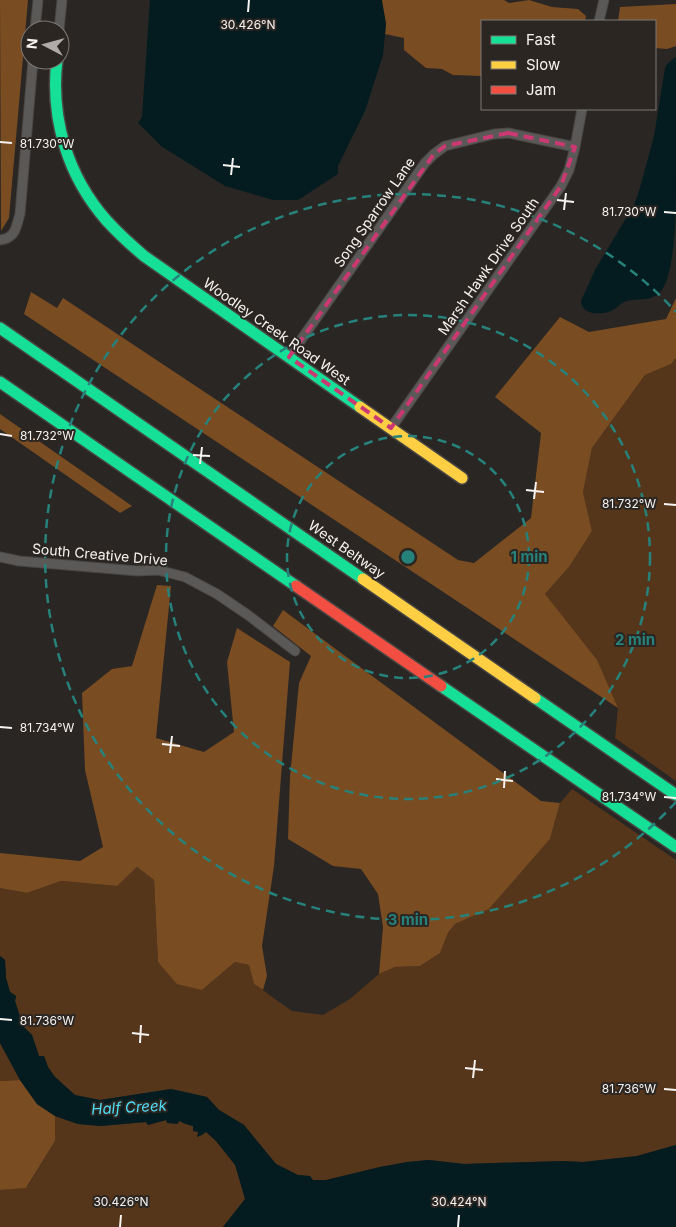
<svg xmlns="http://www.w3.org/2000/svg" width="676" height="1227" viewBox="0 0 676 1227" font-family="Inter,sans-serif">
<style>
.green{fill:#55361b}
.forest{fill:#7a4c21}
.water{fill:#041c20}
.lines{fill:none;stroke-linecap:round;stroke-linejoin:round}
.street-casing{stroke:#484543;stroke-width:11}
.fast-casing{stroke:#484543;stroke-width:14}
.slow-casing{stroke:#484543;stroke-width:14}
.jam-casing{stroke:#484543;stroke-width:14}
.street{stroke:#5b5957;stroke-width:9}
.fast{stroke:#16e098;stroke-width:11}
.slow{stroke:#ffcf43;stroke-width:11}
.jam{stroke:#f24e42;stroke-width:11}
.marked{fill:none;stroke:#ca3972;stroke-width:4;stroke-dasharray:10 6;stroke-linejoin:round}
.ticks{fill:none;stroke:#f7f3f1;stroke-width:2}
.ring{fill:none;stroke:#26827b;stroke-width:2.5;stroke-dasharray:9 6}
.labels{text-anchor:middle;dominant-baseline:central;stroke-width:4;stroke-linejoin:round;paint-order:stroke}
.street-label{font-size:14px;fill:#f7f3f1;stroke:#2b2622}
.water-label{font-size:15px;font-style:italic;fill:#4ddef6;stroke:#2b2622}
.ticks-label{font-size:12px;text-anchor:middle;fill:#f7f3f1;stroke:#2b2622;stroke-width:4;stroke-linejoin:round;paint-order:stroke}
.centre{fill:#26827b;stroke:#2b2622;stroke-width:2.5}
.ring-label{font-size:15px;text-anchor:middle;font-weight:bold;fill:#26827b;stroke:#2b2622;stroke-width:4;stroke-linejoin:round;paint-order:stroke}
</style>
<rect width="100%" height="100%" fill="#292624"/>
<!-- green -->
<path class="green" d="M676,358V781L615,738L618,708L545,594L569,567L592,531L583,492L592,448L645,375L671,364Z
M572,789L676,860V1145L637,1156L583,1162L562,1161L464,1164L429,1160L407,1162L380,1167L326,1180H313L310,1176L298,1175L276,1164L244,1125L219,1110L207,1097L171,1089L100,1100L75,1095L55,1077L48,1067L44,1056H39L32,1035L23,1026L15,1001L16,996L10,992L6,978L5,960L0,956V888L27,893L61,881L116,886L137,867L154,880L158,962L202,990L235,962L249,965L254,984L292,1011L323,1015L350,999L379,974L395,967L420,966L440,953L448,933L455,924L489,909L550,839L560,803Z
M0,1043L20,1080L0,1081Z
M55,1116L78,1124L101,1126L146,1122L148,1125L166,1120L180,1121C188,1126 198,1127 206,1132C214,1138 230,1155 235,1164C240,1172 242,1189 245,1199L223,1227H0V1190L27,1187L55,1141Z"/>
<!-- forest -->
<path class="forest" d="M0,0H28L9,218L1,231Z
M381,0H504L509,3L529,0L552,7L578,9L586,16L585,21H482V76L453,75L442,69L426,68L404,50V38L385,34L386,24Z
M676,4V46L667,49L655,48V21H618L620,7Z
M31,292L57,308L63,298L458,560L474,563L531,518L541,433L495,397L560,317L589,332L666,319L676,298V358L671,364L645,375L592,448L583,492L592,531L569,567L545,594L597,660L618,708L24,314Z
M0,414L132,506L120,513L0,429Z
M157,585L171,586L156,738L204,752L234,732L227,662L237,628L290,662L274,866L262,946L267,976L263,990L254,984L249,965L235,962L202,990L177,984L158,962L154,880L137,867L117,886L61,881L27,893L0,888V853L80,861L103,847L85,770L82,693L112,669L132,666Z
M283,610L541,801L560,803L550,839L489,909L455,924L448,933L440,953L420,966L395,967L379,974L383,927L378,894L361,869L333,866L288,839L290,777L299,683L311,656L273,626Z
M20,1080L37,1104L55,1116V1141L26,1188L0,1190V1081Z"/>
<!-- water -->
<path class="water" d="M150,0H382L386,24L383,55L365,111L338,166V174L298,200H273L225,186L161,146L138,123L142,117Z
M676,57C676,97 676,137 676,176C676,207 676,238 670,268C668,275 666,286 660,292C650,303 636,297 624,302C620,304 616,309 611,311C601,315 581,315 581,301L595,270L634,205L640,188L654,136L665,68L668,63Z
M0,956L5,960L6,978L10,992L16,996L15,1001L23,1026L32,1035L39,1056H44L48,1067L55,1077L75,1095L100,1100L171,1089L207,1097L219,1110L244,1125L276,1164L298,1175L310,1176L313,1180H326L380,1167L407,1162L429,1160L464,1164L562,1161L583,1162L637,1156L676,1145V1227H223L245,1199L235,1165L216,1141L206,1132L202,1135L197,1137L198,1132L193,1131V1126L183,1123L180,1121L177,1124L167,1123L166,1120L148,1125L146,1122L101,1126L78,1124L55,1116L37,1104L20,1080L0,1043Z"/>
<g class="lines">
<!-- street casing -->
<g class="street-casing">
<path id="street" d="M599,21L604,0
M35,30L38,0
M59,30L62,0
M0,240C16,238 16,227 20,214L33,60
M289,357L425,163L434,154L445,146L494,134L508,133L575,147
M391,428L561,186L569,170L575,147L582,109
M0,557L19,561L138,571L158,570L185,577L217,594L248,615L295,651"/>
</g>
<!-- fast casing -->
<g class="fast-casing">
<path id="fast" d="M57,60C50,119 68,177 107,221C119,234 131,245 144,256L360,407
M0,328L363,579
M0,382L296,586
M441,686L676,847
M535,698L676,795"/>
</g>
<!-- slow casing -->
<g class="slow-casing">
<path id="slow" d="M360,407L462,478
M363,579L535,698"/>
</g>
<!-- jam casing -->
<g class="jam-casing">
<path id="jam" d="M296,586L441,686"/>
</g>
<!-- street -->
<use href="#street" class="street"/>
<!-- fast -->
<use href="#fast" class="fast"/>
<!-- slow -->
<use href="#slow" class="slow"/>
<!-- jam -->
<use href="#jam" class="jam"/>
</g>
<!-- marked area -->
<path class="marked" d="M508,133L575,147L561,186L391,428L289,357L434,154L445,146Z"/>
<!-- ticks -->
<path class="ticks" d="M248,12L249,0M0,142L12,143M223,165L240,167M231,175L233,158M557,200L574,202M564,210L566,193M664,212L676,213M0,434L12,436M193,455L210,456M200,464L202,447M526,490L544,492M534,499L536,482M664,504L676,505M0,727L12,728M162,744L180,746M170,753L172,736M496,779L513,781M504,788L505,771M664,797L676,798M0,1019L12,1020M132,1033L149,1035M140,1043L141,1025M465,1068L483,1070M473,1078L475,1060M664,1089L676,1090M120,1227L121,1215M458,1227L459,1215"/>
<!-- distance rings -->
<g class="ring">
<circle cx="408" cy="557" r="121"/>
<circle cx="408" cy="557" r="242"/>
<path d="M676 802A363 363 0 1 1 676 312"/>
</g>
<g class="labels">
<!-- street labels -->
<g class="street-label">
<text transform="translate(374 212) rotate(-55)">Song Sparrow Lane</text>
<text transform="translate(488 266) rotate(-55)">Marsh Hawk Drive South</text>
<text transform="translate(277 331) rotate(35)">Woodley Creek Road West</text>
<text transform="translate(347 549) rotate(35)">West Beltway</text>
<text transform="translate(100 554) rotate(5)">South Creative Drive</text>
</g>
<!-- water labels -->
<g class="water-label">
<text transform="translate(129 1107) rotate(-3)">Half Creek</text>
</g>
</g>
<g class="ticks-label">
<text x="248" y="29">30.426°N</text>
<text x="47" y="148">81.730°W</text>
<text x="629" y="216">81.730°W</text>
<text x="47" y="440">81.732°W</text>
<text x="629" y="508">81.732°W</text>
<text x="47" y="732">81.734°W</text>
<text x="629" y="801">81.734°W</text>
<text x="47" y="1025">81.736°W</text>
<text x="629" y="1093">81.736°W</text>
<text x="121" y="1206">30.426°N</text>
<text x="459" y="1206">30.424°N</text>
</g>
<circle cx="408" cy="557" r="8" class="centre"/>
<g class="ring-label">
<text x="529" y="562">1 min</text>
<text x="635" y="645">2 min</text>
<text x="408" y="925">3 min</text>
</g>
<!-- legend -->
<rect x="481" y="20" width="175" height="90" fill="#2b2622" stroke="#7d7875"/>
<rect x="491" y="36" width="25" height="8" fill="#16e098" stroke="#7d7875"/>
<text x="526" y="45" font-size="15" fill="#f7f3f1">Fast</text>
<rect x="491" y="61" width="25" height="8" fill="#ffcf43" stroke="#7d7875"/>
<text x="526" y="70" font-size="15" fill="#f7f3f1">Slow</text>
<rect x="491" y="86" width="25" height="8" fill="#f24e42" stroke="#7d7875"/>
<text x="526" y="95" font-size="15" fill="#f7f3f1">Jam</text>
<!-- north arrow -->
<g transform="translate(45 45) rotate(276)"><circle r="24" fill="#2b2622" stroke="#7d7875"/>
<path d="M0-4L9 19L0 12L-9 19Z" fill="#afaba9"/>
<text y="-8" font-size="14" font-weight="bold" text-anchor="middle" fill="#f7f3f1">N</text>
</g>
</svg>
